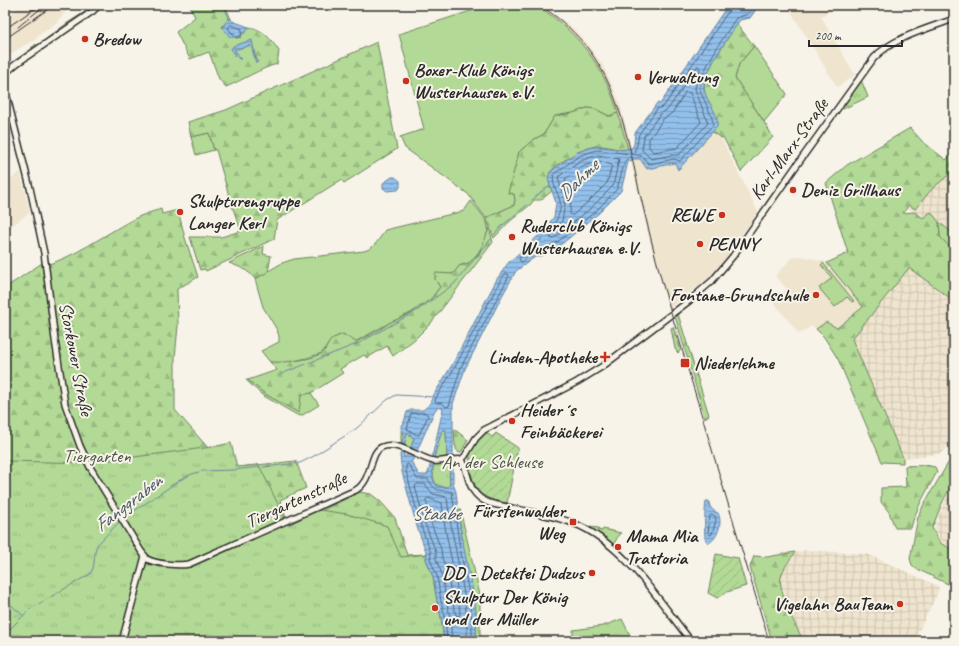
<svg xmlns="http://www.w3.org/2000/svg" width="959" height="646" viewBox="0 0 959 646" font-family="Caveat,sans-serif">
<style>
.built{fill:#efe4ce}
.industrial{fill:url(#industrial-grid)}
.grass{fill:#b2d995;stroke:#6e8260}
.forest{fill:url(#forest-firs);stroke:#6e8260}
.park{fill:url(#park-tufts);stroke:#6e8260}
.garden{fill:url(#garden-furrows);stroke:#6e8260}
.water{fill:url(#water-rules);stroke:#69849f;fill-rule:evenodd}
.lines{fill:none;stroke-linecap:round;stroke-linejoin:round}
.shore{stroke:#546778;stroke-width:1}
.stream{stroke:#69849f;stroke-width:1}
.secondary-casing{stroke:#2b2b2b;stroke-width:8}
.secondary{stroke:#f7f3e8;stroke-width:5}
.tram{stroke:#2b2b2b;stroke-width:1}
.rail{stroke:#2b2b2b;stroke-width:1}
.poi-dot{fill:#c8321e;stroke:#f7f3e8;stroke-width:1.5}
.labels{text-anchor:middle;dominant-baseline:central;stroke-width:4;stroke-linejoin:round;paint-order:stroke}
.poi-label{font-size:19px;font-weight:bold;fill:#2b2b2b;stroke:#f7f3e8;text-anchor:start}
.street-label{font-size:19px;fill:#2b2b2b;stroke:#f7f3e8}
.park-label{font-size:19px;fill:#4d5646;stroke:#f7f3e8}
.water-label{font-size:20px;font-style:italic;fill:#4a5865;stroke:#f7f3e8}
</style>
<defs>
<pattern id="industrial-grid" width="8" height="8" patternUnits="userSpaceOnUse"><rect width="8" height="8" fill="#efe4ce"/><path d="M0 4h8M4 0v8" fill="none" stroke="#cdc4b1"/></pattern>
<pattern id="forest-firs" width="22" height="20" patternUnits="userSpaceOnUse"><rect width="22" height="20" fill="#b2d995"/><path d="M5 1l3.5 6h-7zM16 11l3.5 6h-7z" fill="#99ba81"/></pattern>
<pattern id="park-tufts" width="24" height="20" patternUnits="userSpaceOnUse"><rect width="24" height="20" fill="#b2d995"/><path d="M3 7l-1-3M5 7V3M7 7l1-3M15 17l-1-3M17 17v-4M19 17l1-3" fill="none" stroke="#99ba81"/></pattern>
<pattern id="garden-furrows" width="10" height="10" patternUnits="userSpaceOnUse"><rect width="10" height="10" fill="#b2d995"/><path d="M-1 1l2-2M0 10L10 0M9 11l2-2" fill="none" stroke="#99ba81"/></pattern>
<pattern id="water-rules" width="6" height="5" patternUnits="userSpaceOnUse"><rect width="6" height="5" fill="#92c0ec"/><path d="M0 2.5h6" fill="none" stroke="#779cbf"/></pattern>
</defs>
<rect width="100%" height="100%" fill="#f7f3e8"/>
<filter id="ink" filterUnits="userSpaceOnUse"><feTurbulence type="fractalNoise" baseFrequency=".025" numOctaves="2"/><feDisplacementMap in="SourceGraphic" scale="8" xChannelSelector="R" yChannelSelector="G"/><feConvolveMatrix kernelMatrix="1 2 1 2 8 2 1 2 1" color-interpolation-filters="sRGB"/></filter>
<g filter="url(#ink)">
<!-- built -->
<path class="built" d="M23,5L25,7L28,5H75L62,15L63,16L58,20L59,21L35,38L36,40L33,42L32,41L18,49L9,56L10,58L7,60L6,58L5,59V18Z
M536,5H543L569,25L583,38L602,64L619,100L634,159H640L647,169L675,163L678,170L712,132L721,138L758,212L744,231L731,253L707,280L672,306V309L670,310L649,237L628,149L611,90L592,58L560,22Z
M787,5H837L821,17L855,75L837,87Z
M20,172L30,212L5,231V184Z
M801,256L826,262L863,307L836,328L826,321L816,329L811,326L799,334L773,301L787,289L775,276L793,257Z"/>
<!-- industrial -->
<path class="industrial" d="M954,151V233L930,214L924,220L908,208Z
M909,268L954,302V437L945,450L939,454L903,458L852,339Z
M954,485V549L941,542L934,529L944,502Z
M805,550L867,554L938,586L939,590L914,641H804L798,631L780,584L781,575L795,553Z"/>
<!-- grass -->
<path class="grass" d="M489,5C503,5 520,3 534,5C540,6 547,13 552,16C584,40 607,74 618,113L609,116L595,109L587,108L573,113L555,116L544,134L533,140L519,152L509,193L514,194L515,200L514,205L486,218L468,194L405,148L400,137L424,129L399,34Z
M86,11L87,12L83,15L38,46L31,48L36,44L37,46L66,24Z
M754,46L787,94L764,122L735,78L739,64Z
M209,133L214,150L196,155L191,137Z
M471,201C476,208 487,218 488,227C489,236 477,257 470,262C467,264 464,264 461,265C458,267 456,271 453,274H449L435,279L440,287L431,299L411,313L389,323L355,342L342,334L332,339L322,353L307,358L293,361L283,363L270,362L261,351L279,342V336L277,330L263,307L255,279L282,263L294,259L364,251C375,248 379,239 385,230L464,211Z
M939,222L954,234V251L940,237Z
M823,263L854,301L852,302L847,297L835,307L819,288L832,278L821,265Z
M246,380H248L265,394L298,412L301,395L311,393L319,405L301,416L297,415L262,395Z
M590,527L599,528L598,530L602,531L603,529L621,533L619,534L613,546L589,529Z"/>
<!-- forest -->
<path class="forest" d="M189,5H225L231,19H228L225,26H222L249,29V27C263,29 271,39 279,51L277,64C259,69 243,80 226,87L219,79L209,52L190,59L176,32L195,17Z
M737,24L754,46L739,64L735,78L764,122L773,137L741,172L723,137L721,138L712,132C726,116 703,103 704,87C706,68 727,40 737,24Z
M377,42L397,149L344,183L341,180L277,220L274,239L206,271L205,269L200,270L190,237H221L241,231L231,203L216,150H214L209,133L191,137L188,122L226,110Z
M587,108L595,109L609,116L618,113L628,149C617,151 607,145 597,146C587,146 554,164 550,173C547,180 550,185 552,191L541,200H534L530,205L508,223L494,238L486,218L514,205L515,200L514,194L508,193L519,152L533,140L544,134L555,116L573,113Z
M910,128L922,141L946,160L954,151V169L953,171L932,189L915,209L909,205L903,213L914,212L923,218L928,214L931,212L939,222L940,237L954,251V301L909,268L852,339L903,458V463L882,462L838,359L824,337L816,329L826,322L837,328L863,307L827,263L848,253L826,183L847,165Z
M161,209L162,214L178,210L185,238L198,277L177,289L178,326L175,358V410L209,449L237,467L296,461L306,488L280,500L289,527L359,492L371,494L381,502L395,518L407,555L427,554L441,617L444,641L5,547V288L42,263L43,266C75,257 102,236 132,220C141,215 151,212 161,209Z
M489,228L493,242L431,323L415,339L393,356L387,346L367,358L364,355L340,369L343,373L311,393L301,395L299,413L265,394L248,380L277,370L270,362C282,363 313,360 322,353C326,350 328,343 331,340C334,337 339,336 343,334L356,342L379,330L389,323L411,313L431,299L440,287L435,279V273L453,274L459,266L468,264L471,261L481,250Z
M264,246L263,254L271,256L268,272L255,279C248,270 240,267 229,263Z
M678,314L709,415L705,418L675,316Z
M673,327L681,350L678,353L675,349L671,328Z
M454,429L468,440L462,451L459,453L456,449V446H455Z
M401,430L414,438L411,448L401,446Z
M954,453V481L943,501L932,528L940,543L954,550V587L915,568L912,565L910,559L918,517L924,504Z
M925,465L935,467L937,472C927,491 916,508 911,528H895L889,512L881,502V488L906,487L905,466Z
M795,552C791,559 783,568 781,577C777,589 797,630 804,641H772L750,567L754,556L767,557Z"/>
<!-- park -->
<path class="park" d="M861,80L868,97L843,109L842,107Z
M443,429L446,430L447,456L449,458L450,485L447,487L437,486C427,471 437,445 443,429Z
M231,443L237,467L259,465L288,525L319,510L347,514L387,526L401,557L427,554L426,559L433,577L437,601L441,617L444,641H5V461L87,463L212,447Z
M457,509H460L480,595V641H475C480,611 470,581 464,552C462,538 460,523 457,509Z
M622,619L633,641H615V639L607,637L598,641H573V630L603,626Z"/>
<!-- garden -->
<path class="garden" d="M485,432L492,437L496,433L518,448L507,503C499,502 490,500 483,495C478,492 475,486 473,480C466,458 469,447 485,432Z
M716,554L738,558L746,586L727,592L717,598L708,593Z"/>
<!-- water -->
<path class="water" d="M728,5H759L750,18L740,20C731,33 702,74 704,89C706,102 720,113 717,127L678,170L675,163L647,169L640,159H634L628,162L621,191L599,213L563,243L544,255L535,257L516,271L502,296L465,369L453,404V483L456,492C458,512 461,533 465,553C470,581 480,612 475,641H444L441,617L437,601L433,577L426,559L427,554L417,527L402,472L400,456L404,432L401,429V425H403L407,412L411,410H423L429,405L433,396L452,365L497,279L508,263L538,236L554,217L556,203L548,179L550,172L577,152L597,146L623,150L632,148L634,144L635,133L657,103L660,104ZM439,407L443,409L429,470L427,475H419L411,461L413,460L435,410ZM443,429L446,430L447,456L449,458L450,485L447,487L437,486C435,483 433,481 433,477C431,464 438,441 443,429ZM407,433L414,438L411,448L405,458L403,452Z
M228,19H231L232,21L249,27C246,34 238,38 230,37L221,26H225Z
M252,40L255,55L258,62L256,63L251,45L238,49H234L241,59H239L231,49L233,46Z
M392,177H395L400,181V187L398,190L387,191L383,188V183Z
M706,501H709C709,507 712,510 718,513C723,522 718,538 709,543C706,541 706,541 705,538C704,535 705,503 706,501Z"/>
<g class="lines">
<!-- shore -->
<path class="shore" d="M731,5L730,9L664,106L657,109L639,134L637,145L633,154L642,156L649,164L674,159L680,161L713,125C714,118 703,99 700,90C697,75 728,31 736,18L748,14L754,5
M231,25L242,29L241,37L236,38L228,28Z
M698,66L700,68L695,89L708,123L679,155H673L651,159L642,150L644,136L660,114L668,109Z
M686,92L690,93L701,122L677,148L653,152L649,147V139L655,131L663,119L672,113Z
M597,150L631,154V156L625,161L617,189L596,211L560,240L542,251L533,253L522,262L520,261L519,258C534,246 564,224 560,201C558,192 551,184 554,174L579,156Z
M598,155L619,159L613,186L592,207L557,236L551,239V236L562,221L565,204L558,177L581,161Z
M599,161L612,165L607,183L588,202L573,215H571L570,214L571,200L565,179L584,166Z
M505,274H508L509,276L461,367L449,406L446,407L442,403H437L435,401L436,398L455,367L500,281Z
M426,413L428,416L419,435H417L407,429L411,414Z
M428,498L442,503C445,541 458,577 460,614L459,616L456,615L451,598L448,573L442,558L441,549L431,523L426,500Z
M711,515L715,516L716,520L712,534L710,535L708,533L710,516Z
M447,641L445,617L441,601L437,576L430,559L431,553L421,526L406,471V466L407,464L409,465L417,479H428C438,495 438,488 452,492C455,512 457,532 461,553C467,583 473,609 472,641
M452,641L450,616L446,600L442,574L436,559V552L425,524L415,486L417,484H425L433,494L447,497C452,546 469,593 467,641"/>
<!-- stream -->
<path class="stream" d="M224,5L229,19
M5,180L10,177
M532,200L547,187L550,186
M494,235L503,225L527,205
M281,374L359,343L418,310L454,284L491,239
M263,467L300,463L314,456L357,428L387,400L396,395L434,397
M124,518L180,480L192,474L202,471L233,470L259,467
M5,600L24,616
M5,634L30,609L90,574C96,567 93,554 97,545L120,521"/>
<!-- secondary casing -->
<g class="secondary-casing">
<path id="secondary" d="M5,77L8,71L16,64L93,11L99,5
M5,89L30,188L44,253L55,340L65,404L80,446L90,467L141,551C143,553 145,557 147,559C155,564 180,566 189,564L356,490C373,480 369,452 382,447C397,440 420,459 434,461C439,462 445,460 450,460C454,460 458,460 462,459
M462,459L465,456L476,438L484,430L577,382L603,366L689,301L712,281L733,256L794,169L874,58C892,38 929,28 954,19
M462,459C470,477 467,494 489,503C517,510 546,513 573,523C624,543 658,600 691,641
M122,641L145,556"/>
</g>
<!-- secondary -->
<use href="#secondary" class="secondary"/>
<!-- tram -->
<path class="tram" d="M18,27L45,5"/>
<!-- rail -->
<path class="rail" d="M539,5C612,50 623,117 640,194C647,223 654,252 662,282L769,641
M5,29L40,5
M5,39L54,5"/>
</g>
</g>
<!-- markers -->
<g class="poi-dot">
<circle cx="85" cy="39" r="4"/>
<circle cx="638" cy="77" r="4"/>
<circle cx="406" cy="81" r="4"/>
<circle cx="793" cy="190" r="4"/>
<circle cx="180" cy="212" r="4"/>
<circle cx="722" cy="215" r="4"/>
<circle cx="512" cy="237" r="4"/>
<circle cx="700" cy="244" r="4"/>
<circle cx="816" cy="295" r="4"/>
<path d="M603 351h4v4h4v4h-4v4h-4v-4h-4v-4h4z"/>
<rect x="680" y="358" width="10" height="10" rx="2"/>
<circle cx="512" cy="421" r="4"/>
<rect x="569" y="518" width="8" height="8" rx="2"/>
<circle cx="618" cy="547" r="4"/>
<circle cx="592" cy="573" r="4"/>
<circle cx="900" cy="604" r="4"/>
<circle cx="435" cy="608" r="4"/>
</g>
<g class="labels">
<!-- poi labels -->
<g class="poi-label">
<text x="93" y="39">Bredow</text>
<text x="414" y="70">Boxer-Klub Königs<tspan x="414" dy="22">Wusterhausen e.V.</tspan></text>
<text x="646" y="77">Verwaltung</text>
<text x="801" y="190">Deniz Grillhaus</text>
<text x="188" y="201">Skulpturengruppe<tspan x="188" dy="22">Langer Kerl</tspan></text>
<text x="714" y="215" text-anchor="end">REWE</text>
<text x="520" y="226">Ruderclub Königs<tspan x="520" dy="22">Wusterhausen e.V.</tspan></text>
<text x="708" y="244">PENNY</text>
<text x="808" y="295" text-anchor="end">Fontane-Grundschule</text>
<text x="597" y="357" text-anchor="end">Linden-Apotheke</text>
<text x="694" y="363">Niederlehme</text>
<text x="520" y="410">Heider´s<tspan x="520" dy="22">Feinbäckerei</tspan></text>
<text x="565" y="511" text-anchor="end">Fürstenwalder<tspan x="565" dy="22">Weg</tspan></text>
<text x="626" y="536">Mama Mia<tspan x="626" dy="22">Trattoria</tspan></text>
<text x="584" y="573" text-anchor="end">DD - Detektei Dudzus</text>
<text x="443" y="597">Skulptur Der König<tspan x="443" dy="22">und der Müller</tspan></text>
<text x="892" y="604" text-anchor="end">Vigelahn BauTeam</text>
</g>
<!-- street labels -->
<g class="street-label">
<text transform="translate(789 149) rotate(-54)">Karl-Marx-Straße</text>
<text transform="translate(76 359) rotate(79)">Storkower Straße</text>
<text transform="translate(296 500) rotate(-25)">Tiergartenstraße</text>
</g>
<!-- park labels -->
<g class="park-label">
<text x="97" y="456">Tiergarten</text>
<text x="492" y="462">An der Schleuse</text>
</g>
<!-- water labels -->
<g class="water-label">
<text transform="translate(578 180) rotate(-45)">Dahme</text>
<text transform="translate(128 503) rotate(-38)">Fanggraben</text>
<text x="436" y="513">Staabe</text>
</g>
</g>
<!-- margin -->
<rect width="959" height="646" fill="none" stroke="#f7f3e8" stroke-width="20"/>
<rect x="10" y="10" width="939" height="626" fill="none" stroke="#2b2b2b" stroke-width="1.5" filter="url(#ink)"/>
<!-- scale -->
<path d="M809 40v6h93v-6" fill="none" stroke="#2b2b2b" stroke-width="2"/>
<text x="815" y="40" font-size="12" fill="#2b2b2b" stroke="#f7f3e8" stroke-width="3" paint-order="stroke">200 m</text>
</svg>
